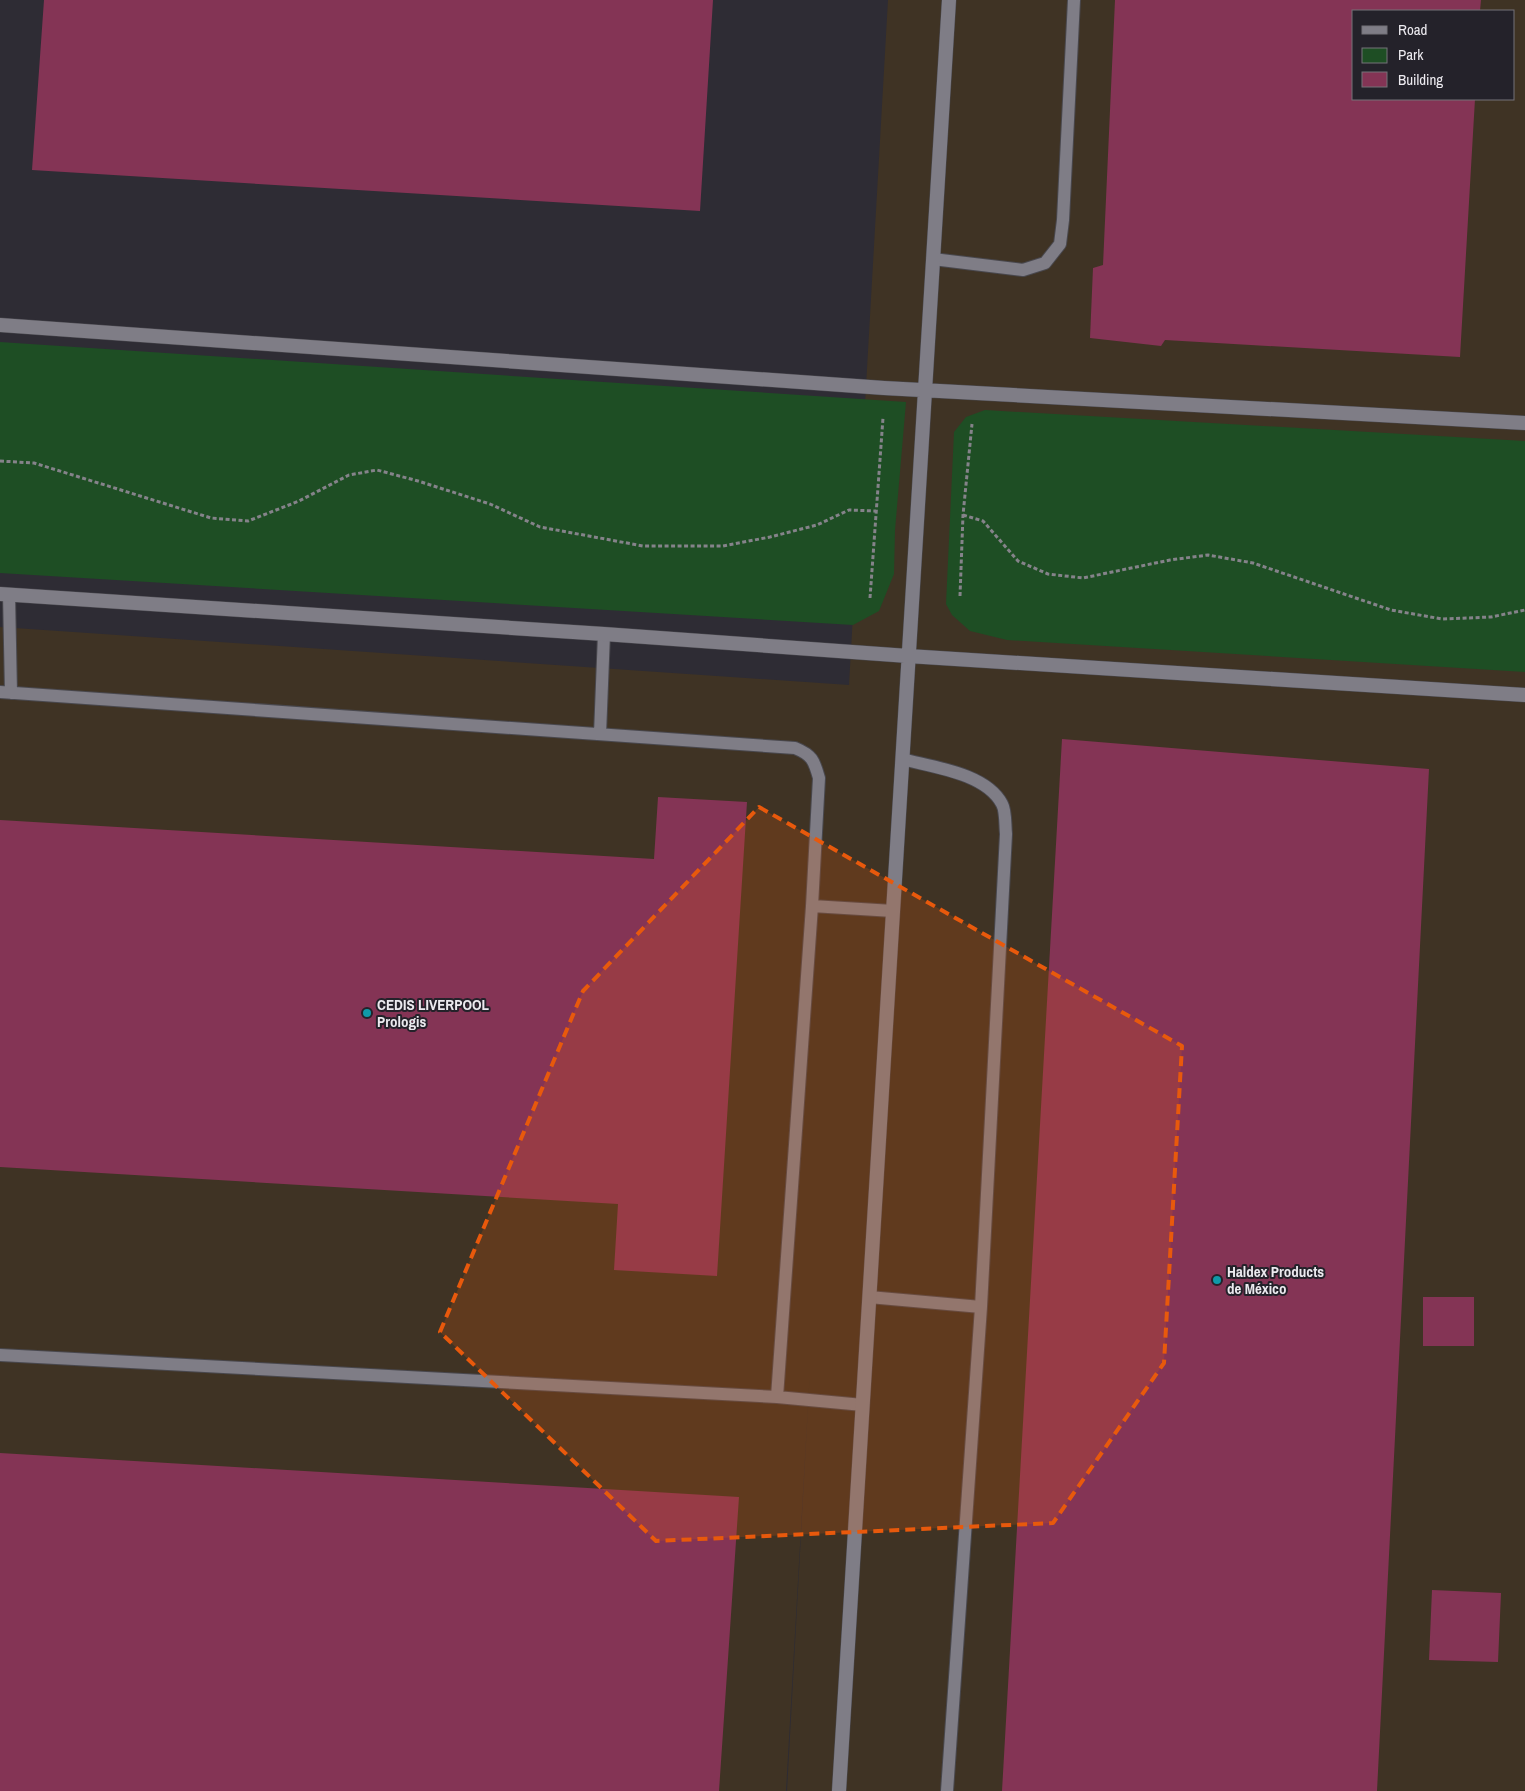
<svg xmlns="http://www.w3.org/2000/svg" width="1525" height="1791" viewBox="0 0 1525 1791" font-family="'Archivo Narrow',sans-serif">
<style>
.industrial{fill:#3f3324;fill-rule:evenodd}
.green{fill:#1e4e24}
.building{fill:#843455}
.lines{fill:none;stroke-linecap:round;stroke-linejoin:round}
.service-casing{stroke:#49484e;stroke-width:14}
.minor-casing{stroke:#49484e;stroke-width:15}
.path{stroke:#85838a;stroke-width:3;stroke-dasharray:4 2.5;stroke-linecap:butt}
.service{stroke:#7f7d86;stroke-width:12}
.minor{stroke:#7f7d86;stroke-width:14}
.marked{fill:#e8590c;fill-opacity:0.2;stroke:#e8590c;stroke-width:4;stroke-dasharray:10 6;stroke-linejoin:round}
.culture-dot{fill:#0f9aa8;stroke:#24222a;stroke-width:2}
.labels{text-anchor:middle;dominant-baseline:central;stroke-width:4;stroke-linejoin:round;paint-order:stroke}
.poi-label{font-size:15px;font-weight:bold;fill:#eceaef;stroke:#24222a;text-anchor:start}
</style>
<rect width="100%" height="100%" fill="#2e2c34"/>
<!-- industrial -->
<path class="industrial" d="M888,0H1525V1791H787L810,1370L786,1791H0V627L849,685ZM1354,11H1514V99H1354Z"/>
<!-- green -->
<path class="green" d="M0,342L906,402L895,530L894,574L879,611L853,625L0,573Z
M985,410L1525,441V672L1007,640L970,631L952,615L946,604L954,432L966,417Z"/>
<!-- building -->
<path class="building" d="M44,0H713L700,211L32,170Z
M1115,0H1481L1480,11H1354V99H1475L1460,357L1165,340L1161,346L1090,338L1093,268L1103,265Z
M1062,739L1429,769L1377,1791H1002Z
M658,797L747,802L717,1276L614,1270L618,1204L0,1167V820L654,859Z
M1423,1297H1474V1346H1423Z
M0,1453L739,1497L719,1791H0Z
M1432,1590L1501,1593L1498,1662L1429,1660Z"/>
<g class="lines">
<!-- service casing -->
<g class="service-casing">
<path id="service" d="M933,259L1023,270L1045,263L1060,244L1063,220L1074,0
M9,595L11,693
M0,692L795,748C812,755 814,760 819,778L812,906L777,1397
M600,734L604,634
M902,759C932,767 986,773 1002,804C1006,811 1005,825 1006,834L981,1307L947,1791
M812,906L893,911
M869,1297L981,1307
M0,1355L777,1397L863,1405"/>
</g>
<!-- minor casing -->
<g class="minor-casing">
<path id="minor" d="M0,325L884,388L1525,423
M0,594L604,634L908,656L1525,695
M839,1791L949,0"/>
</g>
<!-- path -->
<path class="path" d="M0,461L34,463L211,518L248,521L299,501L349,475L377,470L418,481L490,504L540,527L643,546H723L770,537L817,525L849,510L876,511
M963,515L983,521L1018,561L1048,574L1083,578L1170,560L1208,555L1253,563L1391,610L1442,619L1491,617L1525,610
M960,596L963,515L972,424
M870,598L883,418"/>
<!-- service -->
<use href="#service" class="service"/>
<!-- minor -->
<use href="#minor" class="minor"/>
</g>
<!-- marked area -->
<path class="marked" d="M759,807L1182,1046L1164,1363L1053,1523L656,1541L440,1332L583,991Z"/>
<!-- markers -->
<g class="culture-dot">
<circle cx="367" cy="1013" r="5"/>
<circle cx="1217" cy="1280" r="5"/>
</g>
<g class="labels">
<!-- poi labels -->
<g class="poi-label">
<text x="377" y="1004">CEDIS LIVERPOOL<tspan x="377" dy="17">Prologis</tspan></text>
<text x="1227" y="1271">Haldex Products<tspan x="1227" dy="17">de México</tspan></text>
</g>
</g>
<!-- legend -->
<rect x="1352" y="10" width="162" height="90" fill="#24222a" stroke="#747279"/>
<rect x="1362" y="26" width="25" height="8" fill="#7f7d86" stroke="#747279"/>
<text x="1398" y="35" font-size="15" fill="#eceaef">Road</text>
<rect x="1362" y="48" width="25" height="15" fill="#1e4e24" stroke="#747279"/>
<text x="1398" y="60" font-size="15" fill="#eceaef">Park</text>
<rect x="1362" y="72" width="25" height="15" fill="#843455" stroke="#747279"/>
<text x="1398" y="85" font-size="15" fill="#eceaef">Building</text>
</svg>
